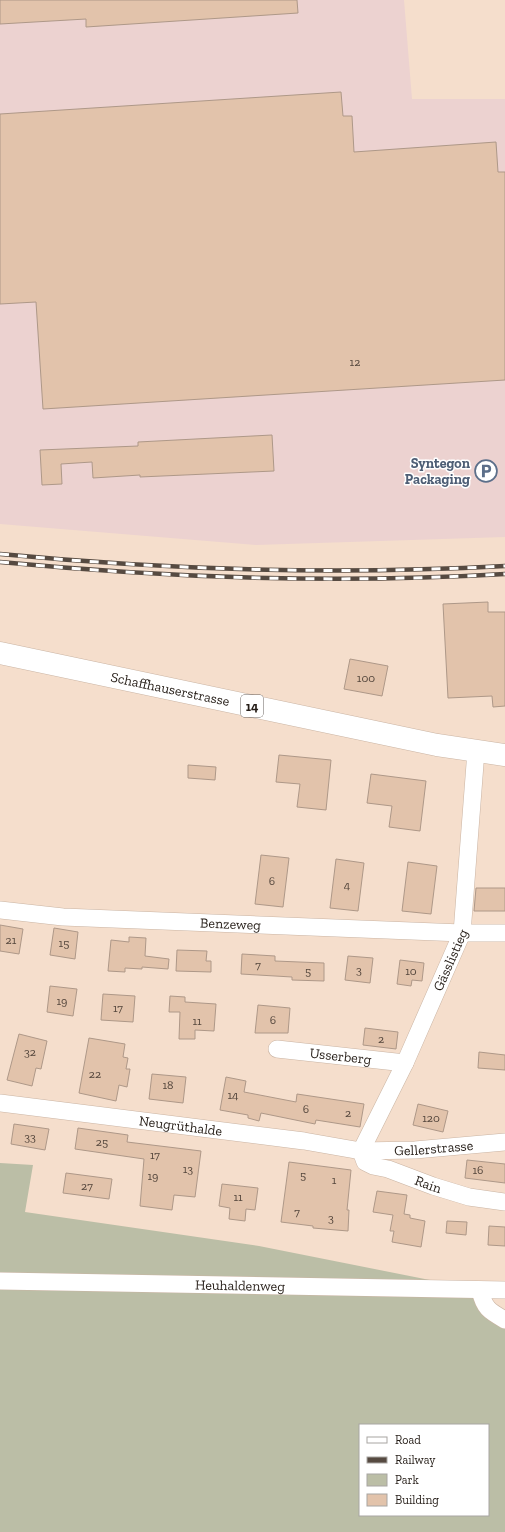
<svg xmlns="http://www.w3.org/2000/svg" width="505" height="1532" viewBox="0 0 505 1532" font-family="'Zilla Slab',serif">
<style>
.industrial{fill:#ecd2d0}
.green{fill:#bbbea6;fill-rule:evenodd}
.building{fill:#e2c3ab;stroke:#ae9888}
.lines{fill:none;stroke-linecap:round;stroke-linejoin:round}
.minor-casing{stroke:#cab4a3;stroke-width:18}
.major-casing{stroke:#cab4a3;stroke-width:23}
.minor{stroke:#fff;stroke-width:17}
.major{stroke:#fff;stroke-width:22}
.rail-casing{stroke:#564a41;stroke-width:4.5}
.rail{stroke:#fff;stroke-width:3;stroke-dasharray:9;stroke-linecap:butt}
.labels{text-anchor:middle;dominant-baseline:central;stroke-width:3;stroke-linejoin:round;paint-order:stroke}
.number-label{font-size:12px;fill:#54463c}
.shield{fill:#fff;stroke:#66615d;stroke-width:1}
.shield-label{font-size:13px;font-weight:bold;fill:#251d17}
.service-label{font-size:14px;font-weight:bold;fill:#4e5e75;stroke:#fff;text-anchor:end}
.street-label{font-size:14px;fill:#251d17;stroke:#fff}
</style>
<rect width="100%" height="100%" fill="#f5decc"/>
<!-- industrial -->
<path class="industrial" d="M0,0H404L412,99H505V537L256,545L0,524Z"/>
<!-- green -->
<path class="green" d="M0,1163L33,1165L25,1212L259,1246L480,1290L505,1318V1532H0ZM360,1425H488V1515H360Z"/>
<!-- building -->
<path class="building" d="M0,0H297L298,13L86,27V19L0,24Z
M341,92L343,116H352L354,152L496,142L498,172H505V380L43,409L36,302L0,304V114Z
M272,435L274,471L140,477V475L93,478L92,462L61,464L62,484L42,485L40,450L138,446V442Z
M488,602V612H505V706L493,707L492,696L448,698L443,604Z
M350,659L388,666L382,696L344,689Z
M279,755L331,760L326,810L297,807L300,784L276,782Z
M188,765L216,767L215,780L188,778Z
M371,774L426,781L420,831L389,827L392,806L367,803Z
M261,855L289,858L283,907L255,904Z
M336,859L364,863L358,911L330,908Z
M408,862L437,866L431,914L402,911Z
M476,888H505V911H474Z
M0,925L23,929L19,954L0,951Z
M54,928L78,932L75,959L50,955Z
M129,937L146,938L145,956L169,959L168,969L142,967V969L125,968V972L108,971L111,940L129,942Z
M177,950L207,951L206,961H211V972L176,971Z
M242,954L275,956V961L324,963V981L292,980V977L241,974Z
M348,956L373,958L370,983L345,980Z
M400,960L424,963L422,981L412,980L411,986L397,984Z
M50,986L77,989L73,1016L47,1012Z
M103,994L135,996L133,1022L101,1020Z
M170,996L185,997V1002L216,1004L214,1031L195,1030V1039H179L180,1012H169Z
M258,1005L290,1008L288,1033H255Z
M365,1028L398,1032L396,1049L363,1045Z
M19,1034L47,1041L41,1069L36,1068L32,1086L7,1080Z
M89,1038L125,1044L123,1057L128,1058L126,1069H130L127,1087L119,1085L116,1101L79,1093Z
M479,1052L505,1055V1070L478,1068Z
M152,1074L186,1077L183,1103L149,1099Z
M226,1077L246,1081L244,1092L296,1102L297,1094L364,1104L360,1127L316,1120L315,1124L261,1113L259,1121L248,1118V1115L220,1110Z
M418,1104L448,1111L443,1132L413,1125Z
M14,1124L49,1129L45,1150L11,1144Z
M78,1128L128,1135L127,1142L201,1151L195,1197L174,1195L172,1210L140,1206L144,1159L75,1149Z
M467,1160L505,1164V1183L465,1178Z
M289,1162L351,1170L347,1210H349L348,1231L313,1228V1226L281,1222Z
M66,1173L112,1179L109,1199L63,1193Z
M222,1184L258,1188L255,1210L246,1209L245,1221L229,1219L230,1208L219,1206Z
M377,1191L407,1195L404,1214L410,1215V1218L425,1221L421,1247L392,1242L394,1231H390L393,1215L373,1212Z
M447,1221L467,1222L466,1235L446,1233Z
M489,1226L505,1227V1246L488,1245Z"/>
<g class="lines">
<!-- minor casing -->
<g class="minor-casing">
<g id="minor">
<path id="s1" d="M0,910L63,917L462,933H505"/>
<path id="s2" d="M277,1049L405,1063"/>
<path id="s3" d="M0,1103L304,1141L361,1151L415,1150L505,1142"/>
<path id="s4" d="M361,1151L405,1063L462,933L476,751"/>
<path id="s5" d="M361,1151L365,1162L373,1166L388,1169L433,1186L469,1197L505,1202"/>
<path id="s6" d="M0,1281L505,1290"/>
<path d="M480,1290C484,1308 489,1311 505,1320"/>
</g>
</g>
<!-- major casing -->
<g class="major-casing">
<g id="major">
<path id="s7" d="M0,653L437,745L505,755"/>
</g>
</g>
<!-- minor -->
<use href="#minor" class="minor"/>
<!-- major -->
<use href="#major" class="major"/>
<!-- rail casing -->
<g class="rail-casing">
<path id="rail" d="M0,554C168,570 337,575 505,566
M0,562C168,578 336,584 505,574"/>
</g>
<!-- rail -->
<use href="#rail" class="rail"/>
</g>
<!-- icons -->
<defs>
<g id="parking-ring" transform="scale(1.15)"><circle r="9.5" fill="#fff" stroke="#5c6f8a" stroke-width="1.5"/><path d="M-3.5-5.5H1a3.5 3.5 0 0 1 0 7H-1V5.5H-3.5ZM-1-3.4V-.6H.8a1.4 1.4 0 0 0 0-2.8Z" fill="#5c6f8a"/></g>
</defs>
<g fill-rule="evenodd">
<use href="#parking-ring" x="486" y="471"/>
</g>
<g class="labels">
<!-- number labels -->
<g class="number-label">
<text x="355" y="362">12</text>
<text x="366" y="678">100</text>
<text x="272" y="881">6</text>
<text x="347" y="885">4</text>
<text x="11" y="940">21</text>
<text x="64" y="943">15</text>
<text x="258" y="965">7</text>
<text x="359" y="970">3</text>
<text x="308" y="971">5</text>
<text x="411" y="971">10</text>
<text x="62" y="1001">19</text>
<text x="118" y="1008">17</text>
<text x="273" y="1020">6</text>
<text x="197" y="1021">11</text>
<text x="381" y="1039">2</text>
<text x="30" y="1052">32</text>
<text x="95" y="1074">22</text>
<text x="168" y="1085">18</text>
<text x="233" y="1095">14</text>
<text x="306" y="1109">6</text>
<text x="348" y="1113">2</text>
<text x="431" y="1118">120</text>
<text x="30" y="1137">33</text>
<text x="102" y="1142">25</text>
<text x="155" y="1155">17</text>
<text x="188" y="1169">13</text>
<text x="478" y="1170">16</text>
<text x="303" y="1175">5</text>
<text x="153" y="1176">19</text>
<text x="334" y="1180">1</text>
<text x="87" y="1186">27</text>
<text x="238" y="1197">11</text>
<text x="297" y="1212">7</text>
<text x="331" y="1218">3</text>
</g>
<!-- shield labels -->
<rect class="shield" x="241" y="695" width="22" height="22" rx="3"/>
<g class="shield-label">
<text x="252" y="706">14</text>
</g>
<!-- service labels -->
<g class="service-label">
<text x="470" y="463">Syntegon<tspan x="470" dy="16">Packaging</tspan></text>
</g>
<!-- street labels -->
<g class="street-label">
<text stroke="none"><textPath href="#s7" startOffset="174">Schaffhauserstrasse</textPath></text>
<text stroke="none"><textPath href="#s1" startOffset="231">Benzeweg</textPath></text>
<text stroke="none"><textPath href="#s4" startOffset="211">Gässlistieg</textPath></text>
<text stroke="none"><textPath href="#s2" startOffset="64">Usserberg</textPath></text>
<text stroke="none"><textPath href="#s3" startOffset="182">Neugrüthalde</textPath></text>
<text stroke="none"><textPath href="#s3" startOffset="437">Gellerstrasse</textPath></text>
<text stroke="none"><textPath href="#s5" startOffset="79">Rain</textPath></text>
<text stroke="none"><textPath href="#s6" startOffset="240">Heuhaldenweg</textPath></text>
</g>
</g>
<!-- legend -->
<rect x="359" y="1424" width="130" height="92" fill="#ffffff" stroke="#a8a5a2"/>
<rect x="367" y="1437" width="20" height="6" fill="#ffffff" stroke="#a8a5a2"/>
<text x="395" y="1444" font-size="12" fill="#251d17">Road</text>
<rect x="367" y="1457" width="20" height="6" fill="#564a41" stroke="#a8a5a2"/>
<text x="395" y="1464" font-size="12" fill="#251d17">Railway</text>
<rect x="367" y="1474" width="20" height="12" fill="#bbbea6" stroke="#a8a5a2"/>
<text x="395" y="1484" font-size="12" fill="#251d17">Park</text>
<rect x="367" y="1494" width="20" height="12" fill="#e2c3ab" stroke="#a8a5a2"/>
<text x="395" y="1504" font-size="12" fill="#251d17">Building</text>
</svg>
